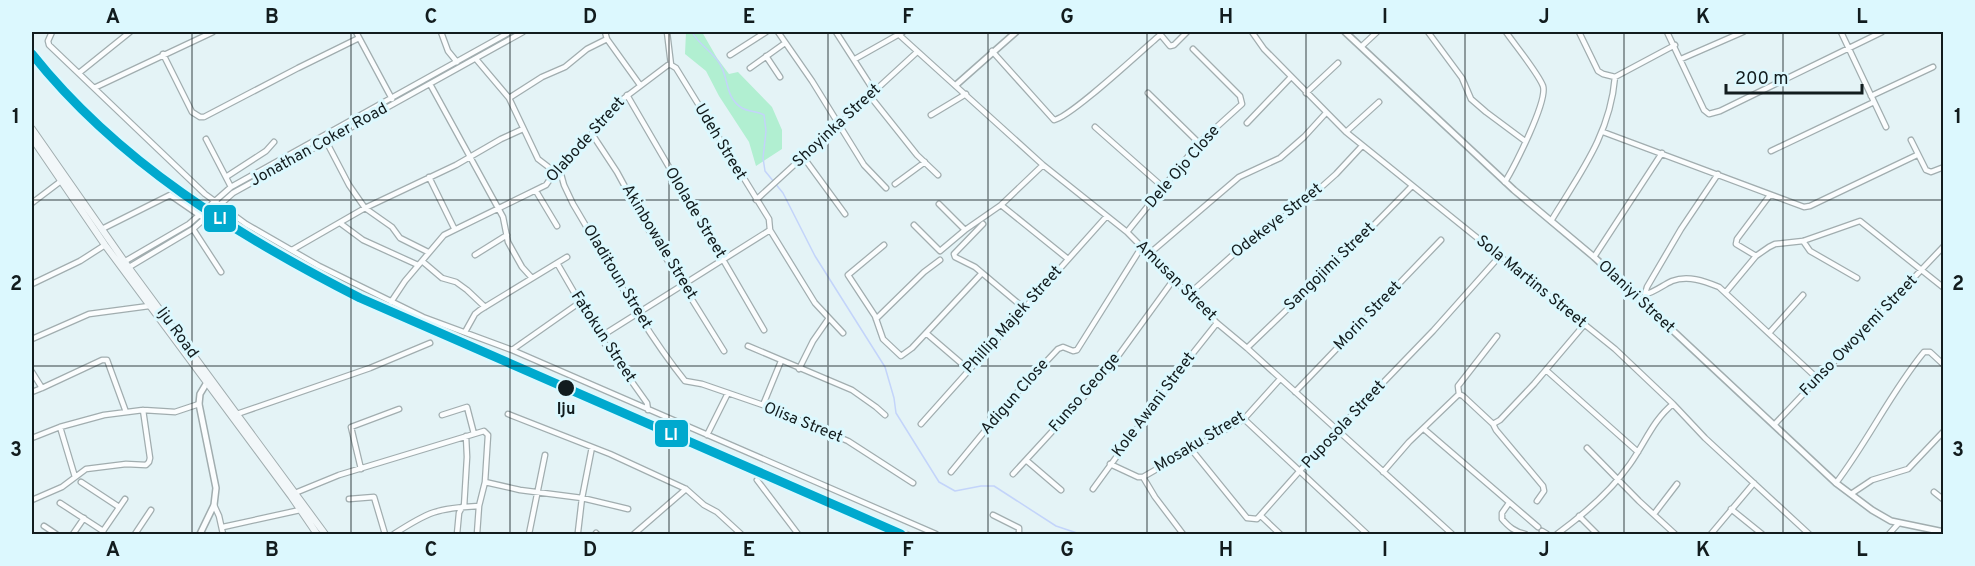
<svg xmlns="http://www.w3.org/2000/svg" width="1975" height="566" viewBox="0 0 1975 566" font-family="Overpass,sans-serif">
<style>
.green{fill:#b1efd1}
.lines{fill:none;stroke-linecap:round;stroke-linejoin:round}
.stream{stroke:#c3d4fa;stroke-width:1.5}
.minor-casing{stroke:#a1adaf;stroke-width:7}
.tertiary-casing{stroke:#a1adaf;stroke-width:8}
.secondary-casing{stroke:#a1adaf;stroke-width:8}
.minor{stroke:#fbfdfe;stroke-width:4.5}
.tertiary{stroke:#fbfdfe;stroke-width:5}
.secondary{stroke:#f2f7f9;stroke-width:6}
.rail{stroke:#c0c4c5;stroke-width:1.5}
.rail-1-casing{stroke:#dcf8fe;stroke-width:14}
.rail-1{stroke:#00a9ce;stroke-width:9}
.grid{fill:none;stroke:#121c1e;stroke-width:1.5;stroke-opacity:0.55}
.stop-dot{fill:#121c1e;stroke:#dcf8fe;stroke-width:2}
.labels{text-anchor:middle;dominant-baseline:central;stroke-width:6;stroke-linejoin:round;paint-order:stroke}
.street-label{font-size:16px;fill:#121c1e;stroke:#dcf8fe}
.stop-label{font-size:16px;font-weight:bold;fill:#121c1e;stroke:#dcf8fe}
.line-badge{stroke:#dcf8fe;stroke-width:2}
.badge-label{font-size:16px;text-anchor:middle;font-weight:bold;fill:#fff}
.neatline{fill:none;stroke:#121c1e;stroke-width:2}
.grid-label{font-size:20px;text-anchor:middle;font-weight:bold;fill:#121c1e}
</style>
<rect width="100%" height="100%" fill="#e4f3f6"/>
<!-- green -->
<path class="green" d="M686,32H702L717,58L729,74L738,72L772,107L782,130V149L756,166L749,142L719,96L706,71L685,54Z"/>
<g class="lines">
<!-- stream -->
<path class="stream" d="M692,32C699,45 712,51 720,64C729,79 725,98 742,108C749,112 757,111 764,115L766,131L763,158L765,171L783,193L815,256L885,367L894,398L896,413L939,482L955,491L981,486H994L1056,526L1080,534"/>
<!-- minor casing -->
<g class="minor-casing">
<path id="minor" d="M52,32L48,41L49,45L205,194L246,224L319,266L423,317L512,350L936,534
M356,32L392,99
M441,32L448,51L457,62
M605,32L607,39L640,85
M667,32L671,65
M778,32L812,81L864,165L886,188
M836,32L874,91
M896,32L1043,165L1127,232L1217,323L1247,348L1452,534
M1252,32L1264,49L1346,132L1615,349L1673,404L1705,438L1809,534
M1428,32L1462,78L1471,99L1486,112L1525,141
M1579,32L1598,71L1603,74L1615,77L1675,45
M1667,32L1704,110L1709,114L1720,111L1882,32
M1841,32L1886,127
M1160,34L1170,46L1174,45L1187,32
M1362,46L1377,32
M992,51L1054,120C1071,117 1141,51 1159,36L1161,32
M163,54L192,112L200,117H204L298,68L359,38
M730,55L766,32
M766,56L780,77
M476,59L509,98L538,159L555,172
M855,59L903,32
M1681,59L1743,32
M750,68L785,43
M79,73L130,32
M430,84L503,217L508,242L522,267L532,278
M94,88L213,32
M1148,93L1199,143
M1306,93L1338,63
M627,95L764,330
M870,96L917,155L938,175
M1871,96L1933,67
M509,98L542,77L565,67L587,49L607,39
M931,115L966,94
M1247,123L1291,77
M1095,127L1164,188
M1346,132L1379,102
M1603,132L1804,207L1810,206L1917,155
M592,134L617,172L648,229L724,351
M206,139L231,187
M1911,140L1926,170L1931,172L1944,167
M326,141L349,185L365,208L392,227L400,238L428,252
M1771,151L1874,102
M804,158L845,214
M559,167L564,185L573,204C609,264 641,326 685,381L702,384L763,405L848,441L913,483
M226,177L266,151L274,142
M429,177L454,228
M1505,182C1514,167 1548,101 1543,86C1538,73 1515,45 1506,32
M895,184L925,162
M536,191L557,226
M756,200L917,52
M32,203L61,181
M939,204L965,230
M1001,205L1068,259
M1551,221C1580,173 1610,135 1615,77
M340,223L363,240L418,265
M983,224L954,254L955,257L975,267L1025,309
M914,225L940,251L965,230L1001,205L1043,165
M102,229L170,195L202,217
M193,229L221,272
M770,230L815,303L843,333
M1127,232L1199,143L1242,104L1240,96L1193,49
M1803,241L1810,251L1857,278
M884,245L848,275L875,316L883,339L901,356L912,348L982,273
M292,250L365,208L456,165L501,139L523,129
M1149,254L1239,177L1280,158L1304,137L1325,114
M475,255L507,235
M1756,256L1736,244L1737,239L1770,195
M1594,257L1662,153
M422,261L442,278L456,282L467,290L485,307
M122,263L189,224L231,187L510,32
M557,263L600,337L647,403L648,410
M126,269L193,229L233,193L523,32
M32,284L80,261L105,245
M1726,292L1756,256L1769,247L1775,244L1803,241L1860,221L1944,288
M1189,294L1244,245L1308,199L1336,174L1362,146
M1645,294L1647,287L1681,229L1718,174
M1646,294C1655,292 1663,285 1672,281C1688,275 1704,281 1719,287L1818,379
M391,302L405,281L444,235L546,185L555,172L582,147L604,117L619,102L668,65H671
M876,319L924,272L940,260
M465,332L475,314L480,310L567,257
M1770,332L1803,295
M926,333L968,369
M600,337L770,230L769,219L676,68L671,65
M32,339L89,314L149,306
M748,346L852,390L876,407L885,415
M1247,348L1368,231L1412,186
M512,350L579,303
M799,369L813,341L829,318
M1546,370L1638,452
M32,372L42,388
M32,392L42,388L102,360H107L126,412
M1295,392L1441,240
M1459,394L1463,396L1493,424L1496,430L1543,486L1544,491L1537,501
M763,405L781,361
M237,414L370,368L430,343
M508,414L610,454L686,489L704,505L717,512L741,534
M442,415L467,407L474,434
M1244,419L1367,534
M921,424L1106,217
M1493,424L1500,420L1534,384L1584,325
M1774,425L1944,246
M60,427L75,477
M1424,429L1538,527
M707,435L728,393
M32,438L60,427L104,415L143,410L175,412L199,404
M1587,448L1639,501L1675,534
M1191,449L1247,518L1257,519L1320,448L1433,331L1499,257
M1026,460L1061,490
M1110,464L1138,477H1143L1155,497L1183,534
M361,469L351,427L399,409
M951,472L1012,398L1058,349L1063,347L1073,351L1077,350L1141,248
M1383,472L1409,442L1459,394L1458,386L1497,336
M1013,474L1105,374L1174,279
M1143,477L1244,419L1280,379
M757,480L798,534
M81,482L119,507
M485,482L520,490L582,498L628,509
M1836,483C1868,441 1891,392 1924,352H1930L1944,365
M1093,489L1182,367L1217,323
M1934,492L1944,500
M295,493L339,475L484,431L488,435L485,482L479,506L477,534
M1851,494L1872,480L1908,469L1944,431
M349,499L374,497L385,534
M32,500L62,487L86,469L126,464L146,465L149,462L150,458L143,410
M60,503L103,531L104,534
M1509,503L1502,513V519C1509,527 1515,532 1525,534
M214,505L219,516L223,534
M464,507L467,457L466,436
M1731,509L1762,534
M1654,514L1677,484
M993,515L1019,528V534
M1261,516L1280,534
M1579,516L1597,534
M44,526L56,534
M223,527L300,510
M103,531L125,499
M1542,531L1547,534
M578,532L582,498L592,447
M596,533L597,534
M73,534L84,518
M135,534L151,510
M394,534C428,512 437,508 479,506
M457,534L459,513L462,507
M529,534L545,455
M634,534L686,489
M1557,534C1583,515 1611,491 1630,464C1645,443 1653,420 1673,404
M1711,534L1754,483
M1889,534L1898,524"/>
</g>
<!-- tertiary casing -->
<g class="tertiary-casing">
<path id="tertiary" d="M1345,32L1514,190L1594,257L1836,483L1872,510L1891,521L1944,532
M956,85L1016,32
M200,534L214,505L216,488L199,404L200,394L206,384"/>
</g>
<!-- secondary casing -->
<g class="secondary-casing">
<path id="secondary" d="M32,129L129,268L325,534
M32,138L105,245L291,496L317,534"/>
</g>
<!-- minor -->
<use href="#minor" class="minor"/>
<!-- tertiary -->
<use href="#tertiary" class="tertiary"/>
<!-- secondary -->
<use href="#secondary" class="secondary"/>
<!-- rail -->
<path class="rail" d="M32,53L90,112L146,159L181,185L279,251L359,293L495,354L913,534"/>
<!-- rail-1 casing -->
<g class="rail-1-casing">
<path id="rail-1" d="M32,54C118,162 238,236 360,298L901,534"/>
</g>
<!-- rail-1 -->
<use href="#rail-1" class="rail-1"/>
</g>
<!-- grid -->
<path class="grid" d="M192,32V534M351,32V534M510,32V534M669,32V534M828,32V534M988,32V534M1147,32V534M1306,32V534M1465,32V534M1624,32V534M1783,32V534M32,200H1944M32,366H1944"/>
<!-- markers -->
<circle class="stop-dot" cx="566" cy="388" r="9"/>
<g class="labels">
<!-- street labels -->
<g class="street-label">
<text transform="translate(837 126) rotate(-43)">Shoyinka Street</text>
<text transform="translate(586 140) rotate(-48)">Olabode Street</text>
<text transform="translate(720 142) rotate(59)">Udeh Street</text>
<text transform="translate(319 145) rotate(-29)">Jonathan Coker Road</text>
<text transform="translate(1183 167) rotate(-49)">Dele Ojo Close</text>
<text transform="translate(695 213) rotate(59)">Ololade Street</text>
<text transform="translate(1277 221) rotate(-38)">Odekeye Street</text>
<text transform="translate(659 242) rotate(59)">Akinbowale Street</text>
<text transform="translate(1330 267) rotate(-44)">Sangojimi Street</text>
<text transform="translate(617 277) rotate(59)">Oladitoun Street</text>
<text transform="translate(1176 281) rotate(45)">Amusan Street</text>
<text transform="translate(1531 282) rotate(39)">Sola Martins Street</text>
<text transform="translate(1636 297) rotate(43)">Olaniyi Street</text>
<text transform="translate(1368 316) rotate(-46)">Morin Street</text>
<text transform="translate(1013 320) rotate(-48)">Phillip Majek Street</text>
<text transform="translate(177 333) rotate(54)">Iju Road</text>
<text transform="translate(1859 336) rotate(-46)">Funso Owoyemi Street</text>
<text transform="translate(603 337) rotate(57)">Fatokun Street</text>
<text transform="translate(1085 393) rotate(-49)">Funso George</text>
<text transform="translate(1015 397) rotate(-49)">Adigun Close</text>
<text transform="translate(1154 405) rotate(-53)">Kole Awani Street</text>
<text transform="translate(803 423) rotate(22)">Olisa Street</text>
<text transform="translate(1344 425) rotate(-47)">Puposola Street</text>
<text transform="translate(1200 442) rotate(-31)">Mosaku Street</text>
</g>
<!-- stop labels -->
<g class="stop-label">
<text x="566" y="410">Iju</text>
</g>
</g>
<g class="line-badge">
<rect x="203" y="204" width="34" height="29" rx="6" fill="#00a9ce"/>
<rect x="654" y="419" width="35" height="29" rx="6" fill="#00a9ce"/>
</g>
<g class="badge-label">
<text x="220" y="224">LI</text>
<text x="671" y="440">LI</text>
</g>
<!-- border -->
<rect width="1975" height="566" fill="none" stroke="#dcf8fe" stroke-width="66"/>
<!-- scale -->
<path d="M1726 84v9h136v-9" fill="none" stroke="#121c1e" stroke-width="3"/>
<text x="1735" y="84" font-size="18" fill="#121c1e" stroke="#dcf8fe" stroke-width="4.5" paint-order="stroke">200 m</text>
<rect x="33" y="33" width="1909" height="500" class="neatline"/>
<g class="grid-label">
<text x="113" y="23">A</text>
<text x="272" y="23">B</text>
<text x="431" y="23">C</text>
<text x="590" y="23">D</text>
<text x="749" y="23">E</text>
<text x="908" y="23">F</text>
<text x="1067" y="23">G</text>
<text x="1226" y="23">H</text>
<text x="1385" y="23">I</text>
<text x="1544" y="23">J</text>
<text x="1703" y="23">K</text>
<text x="1862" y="23">L</text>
<text x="16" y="123">1</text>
<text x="1958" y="123">1</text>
<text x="16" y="290">2</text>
<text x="1958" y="290">2</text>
<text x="16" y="456">3</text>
<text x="1958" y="456">3</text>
<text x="113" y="556">A</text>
<text x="272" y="556">B</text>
<text x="431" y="556">C</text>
<text x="590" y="556">D</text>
<text x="749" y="556">E</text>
<text x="908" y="556">F</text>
<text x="1067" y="556">G</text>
<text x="1226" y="556">H</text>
<text x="1385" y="556">I</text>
<text x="1544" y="556">J</text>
<text x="1703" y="556">K</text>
<text x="1862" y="556">L</text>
</g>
</svg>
